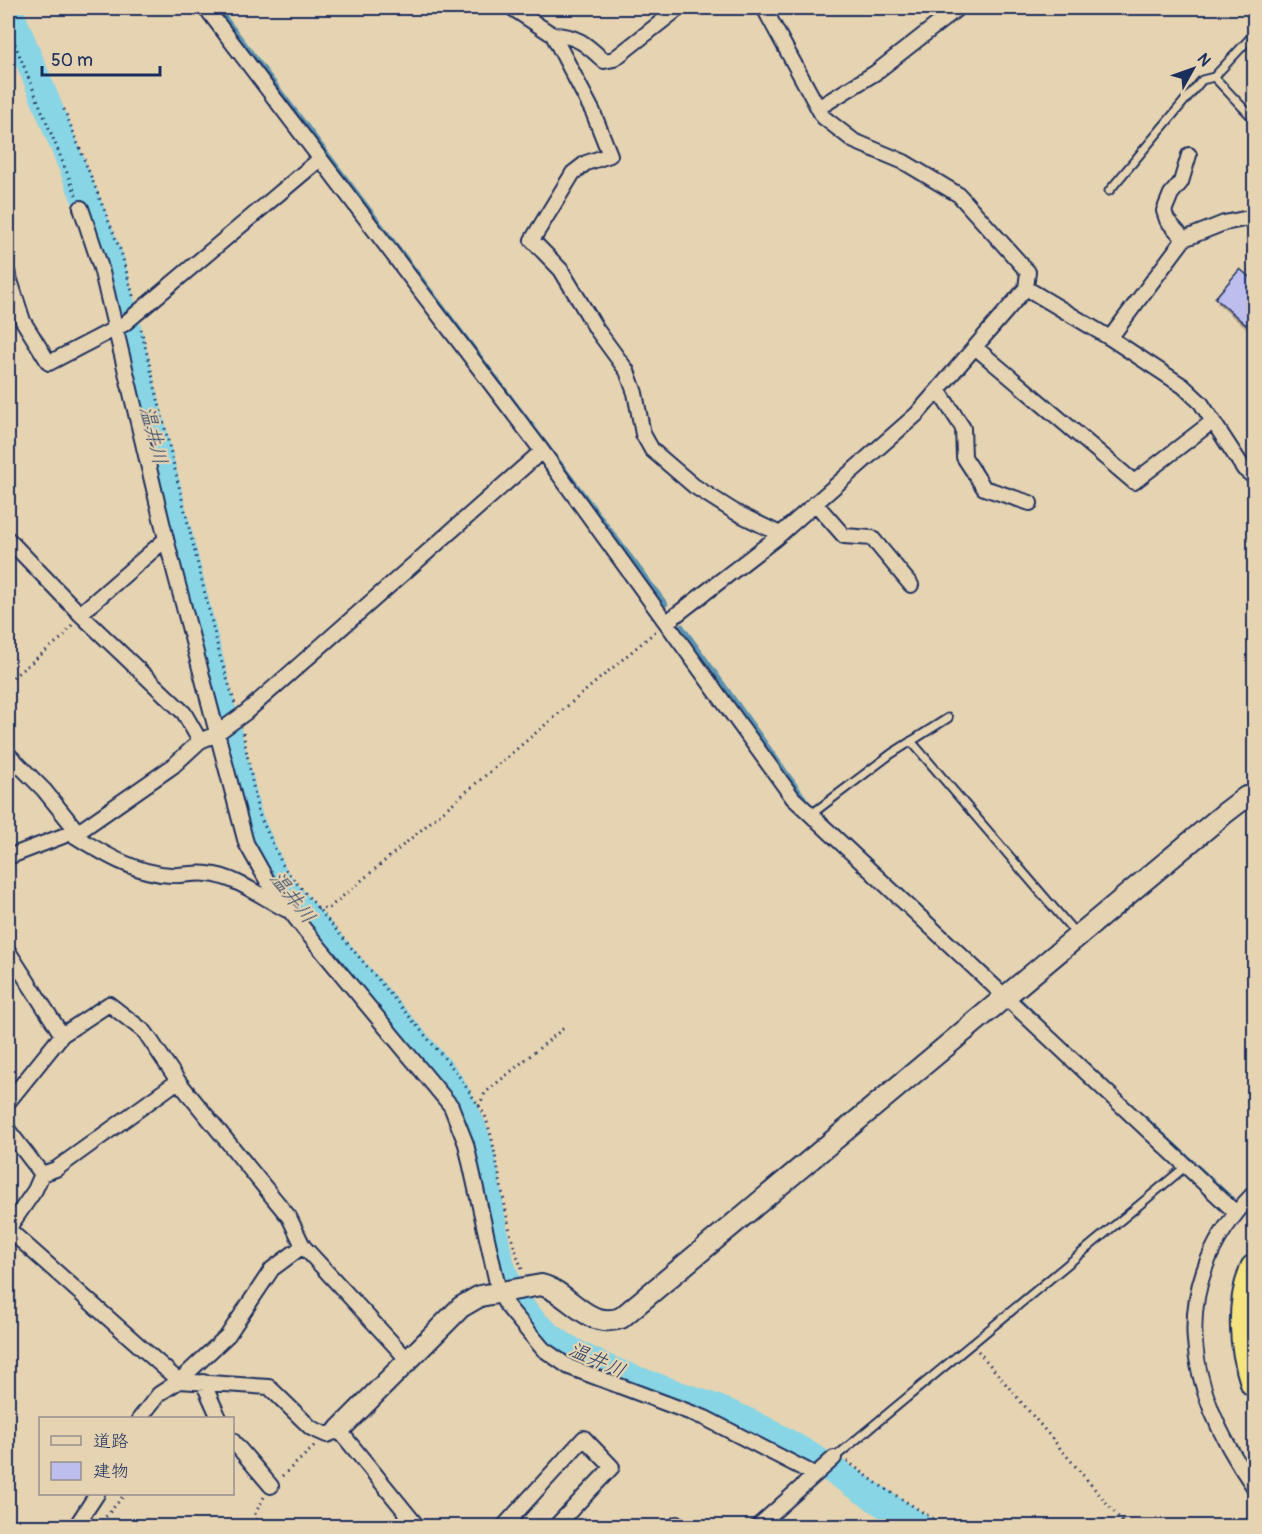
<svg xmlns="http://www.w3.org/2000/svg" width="1262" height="1534" viewBox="0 0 1262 1534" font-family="Pangolin,'Klee One',sans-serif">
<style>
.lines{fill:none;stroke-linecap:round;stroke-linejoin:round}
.stream{stroke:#5c93af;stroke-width:4.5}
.river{stroke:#87d5e5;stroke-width:28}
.building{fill:#bdbdee;stroke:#1b2f5e;stroke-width:1.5;filter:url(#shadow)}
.lane-casing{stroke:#1b2f5e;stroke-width:11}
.street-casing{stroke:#1b2f5e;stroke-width:18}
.secondary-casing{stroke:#1b2f5e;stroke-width:24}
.highway-casing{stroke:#1b2f5e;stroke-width:30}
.path{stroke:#1b2f5e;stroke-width:3;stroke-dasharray:1.5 4.5;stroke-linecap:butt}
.lane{stroke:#e6d3b1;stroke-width:7}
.street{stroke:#e6d3b1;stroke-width:14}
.secondary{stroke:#e6d3b1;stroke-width:20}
.highway{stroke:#f5e382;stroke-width:26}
.labels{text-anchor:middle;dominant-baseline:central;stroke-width:4.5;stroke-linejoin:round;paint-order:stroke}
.water-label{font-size:20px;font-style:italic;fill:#26406c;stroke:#e6d3b1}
</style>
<defs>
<filter id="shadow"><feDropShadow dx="3" dy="5" stdDeviation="0" flood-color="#0004"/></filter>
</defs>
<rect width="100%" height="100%" fill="#e6d3b1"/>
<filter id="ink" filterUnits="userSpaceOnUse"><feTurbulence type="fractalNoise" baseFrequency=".0167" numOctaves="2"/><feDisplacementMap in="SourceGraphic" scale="12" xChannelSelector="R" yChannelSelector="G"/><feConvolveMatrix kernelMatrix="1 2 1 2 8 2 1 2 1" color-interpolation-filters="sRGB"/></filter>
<g filter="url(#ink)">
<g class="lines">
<!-- stream -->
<path class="stream" d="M218,8L666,604
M682,626L808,803L1000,983
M1020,1000L1044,1024
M1144,1117L1232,1199"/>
<!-- river -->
<path class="river" d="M8,8L110,259L249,819L276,880L445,1076C458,1096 470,1118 477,1141C493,1191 488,1259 518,1303C563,1372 675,1386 748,1422C808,1451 862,1490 918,1526"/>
</g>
<!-- building -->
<path class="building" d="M1240,269L1254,281V315L1246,325L1215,298Z"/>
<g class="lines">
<!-- lane casing -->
<g class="lane-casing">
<path id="lane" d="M1214,77L1249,114L1254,116
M1109,191L1202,80L1214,77L1254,34
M911,741L1077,935
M809,816L891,754L948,718
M834,1458L1185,1167"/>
</g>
<!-- street casing -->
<g class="street-casing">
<path id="street" d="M206,8L542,451L793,798L1235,1212
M512,8L553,35L593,112L610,155L586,163L573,173L532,240L561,270L597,330L627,371L635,393L643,434L652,450L694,486L735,512L780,534
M764,8L823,117L854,141L904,162L959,195L1028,272L1026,288
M553,35C577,35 587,45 604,61L614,59L679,8
M818,108L875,73L958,8
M81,208L101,268L166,539L246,843L269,884L304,929L451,1106L466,1144L499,1292L507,1306L543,1349L569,1367L705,1418L814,1474
M1184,239L1167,220L1164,211L1171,194L1181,182L1189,155
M8,274L23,321L49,363L124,324L320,159
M1110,338L1184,239L1224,223L1254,217
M976,348L1134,482L1213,421
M938,390L963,428L964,457L984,488L1030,503
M815,503L844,536L872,538L911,585
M8,539L80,614L184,713L200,741
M80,614L166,539
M667,622L776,538L917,414L1026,288L1110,338L1183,386L1201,403L1244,469L1254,477
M8,754L44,790L77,831
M70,833C101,852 133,873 171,875C183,876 196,872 208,874C235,876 263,898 287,910
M8,857L84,828L173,766L200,741L216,734L245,713L542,451
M8,951L62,1035
M8,1102L62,1035L109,1004L145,1032L178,1081L289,1217L303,1246L407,1359
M8,1130L42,1174L35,1190L8,1229L179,1381L269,1387L311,1428L327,1435L339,1430L417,1526
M42,1174L56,1169L178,1081
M1254,1193C1164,1285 1186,1390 1254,1487
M203,1382L219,1418
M140,1418L159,1394L179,1381L228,1335L272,1269L303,1246
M232,1440L271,1486
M76,1526L97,1494
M504,1526L584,1438L612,1467L556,1526
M675,1526L677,1524L680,1526
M758,1526L834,1458
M1251,1526L1254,1523"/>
</g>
<!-- secondary casing -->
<g class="secondary-casing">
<path id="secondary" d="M339,1430L461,1307L480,1296L541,1285C570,1292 586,1330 621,1318L1225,813L1246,797H1254"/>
</g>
<!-- highway casing -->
<g class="highway-casing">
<path id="highway" d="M1254,1268C1239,1304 1242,1346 1254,1383"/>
</g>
<!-- path -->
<path class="path" d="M8,27L76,195
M64,109L121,252L134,299
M141,329L220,656L235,704
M8,681L63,637L72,625
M243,733L258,812L284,868L456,1072L485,1115L492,1139L511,1237L522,1270
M317,909L329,908L656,631
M479,1106L485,1093L492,1087L565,1027
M978,1351L1126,1526
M847,1461L879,1485L945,1526
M282,1476L317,1444
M98,1526L125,1494
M258,1526L255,1514L264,1497"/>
<!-- lane -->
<use href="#lane" class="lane"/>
<!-- street -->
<use href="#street" class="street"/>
<!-- secondary -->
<use href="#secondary" class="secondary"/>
<!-- highway -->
<use href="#highway" class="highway"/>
</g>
</g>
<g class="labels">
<!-- water labels -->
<g class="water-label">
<text transform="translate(154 435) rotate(76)">温井川</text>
<text transform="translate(293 897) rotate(52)">温井川</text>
<text transform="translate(597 1360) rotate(24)">温井川</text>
</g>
</g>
<!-- margin -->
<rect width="1262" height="1534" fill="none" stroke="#e6d3b1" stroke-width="30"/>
<rect x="15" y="15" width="1232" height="1504" fill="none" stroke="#1b2f5e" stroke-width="2" filter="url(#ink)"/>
<!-- legend -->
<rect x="39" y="1417" width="195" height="78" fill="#e6d3b1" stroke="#959190" stroke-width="1.5"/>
<rect x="51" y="1436" width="30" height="9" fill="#e6d3b1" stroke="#959190" stroke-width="1.5"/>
<text x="93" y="1447" font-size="18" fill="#1b2f5e">道路</text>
<rect x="51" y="1462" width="30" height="18" fill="#bdbdee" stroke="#959190" stroke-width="1.5"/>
<text x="93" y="1477" font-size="18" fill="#1b2f5e">建物</text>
<!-- north arrow -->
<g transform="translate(1193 69) rotate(50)" stroke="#e6d3b1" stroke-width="4.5" paint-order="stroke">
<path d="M0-4.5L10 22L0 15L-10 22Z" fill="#1b2f5e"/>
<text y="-9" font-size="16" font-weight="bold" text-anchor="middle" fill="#1b2f5e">N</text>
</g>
<!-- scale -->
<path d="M42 66v9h118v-9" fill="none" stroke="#1b2f5e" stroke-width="3"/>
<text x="51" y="66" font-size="18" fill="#1b2f5e" stroke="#e6d3b1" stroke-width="4.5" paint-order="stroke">50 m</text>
</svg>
